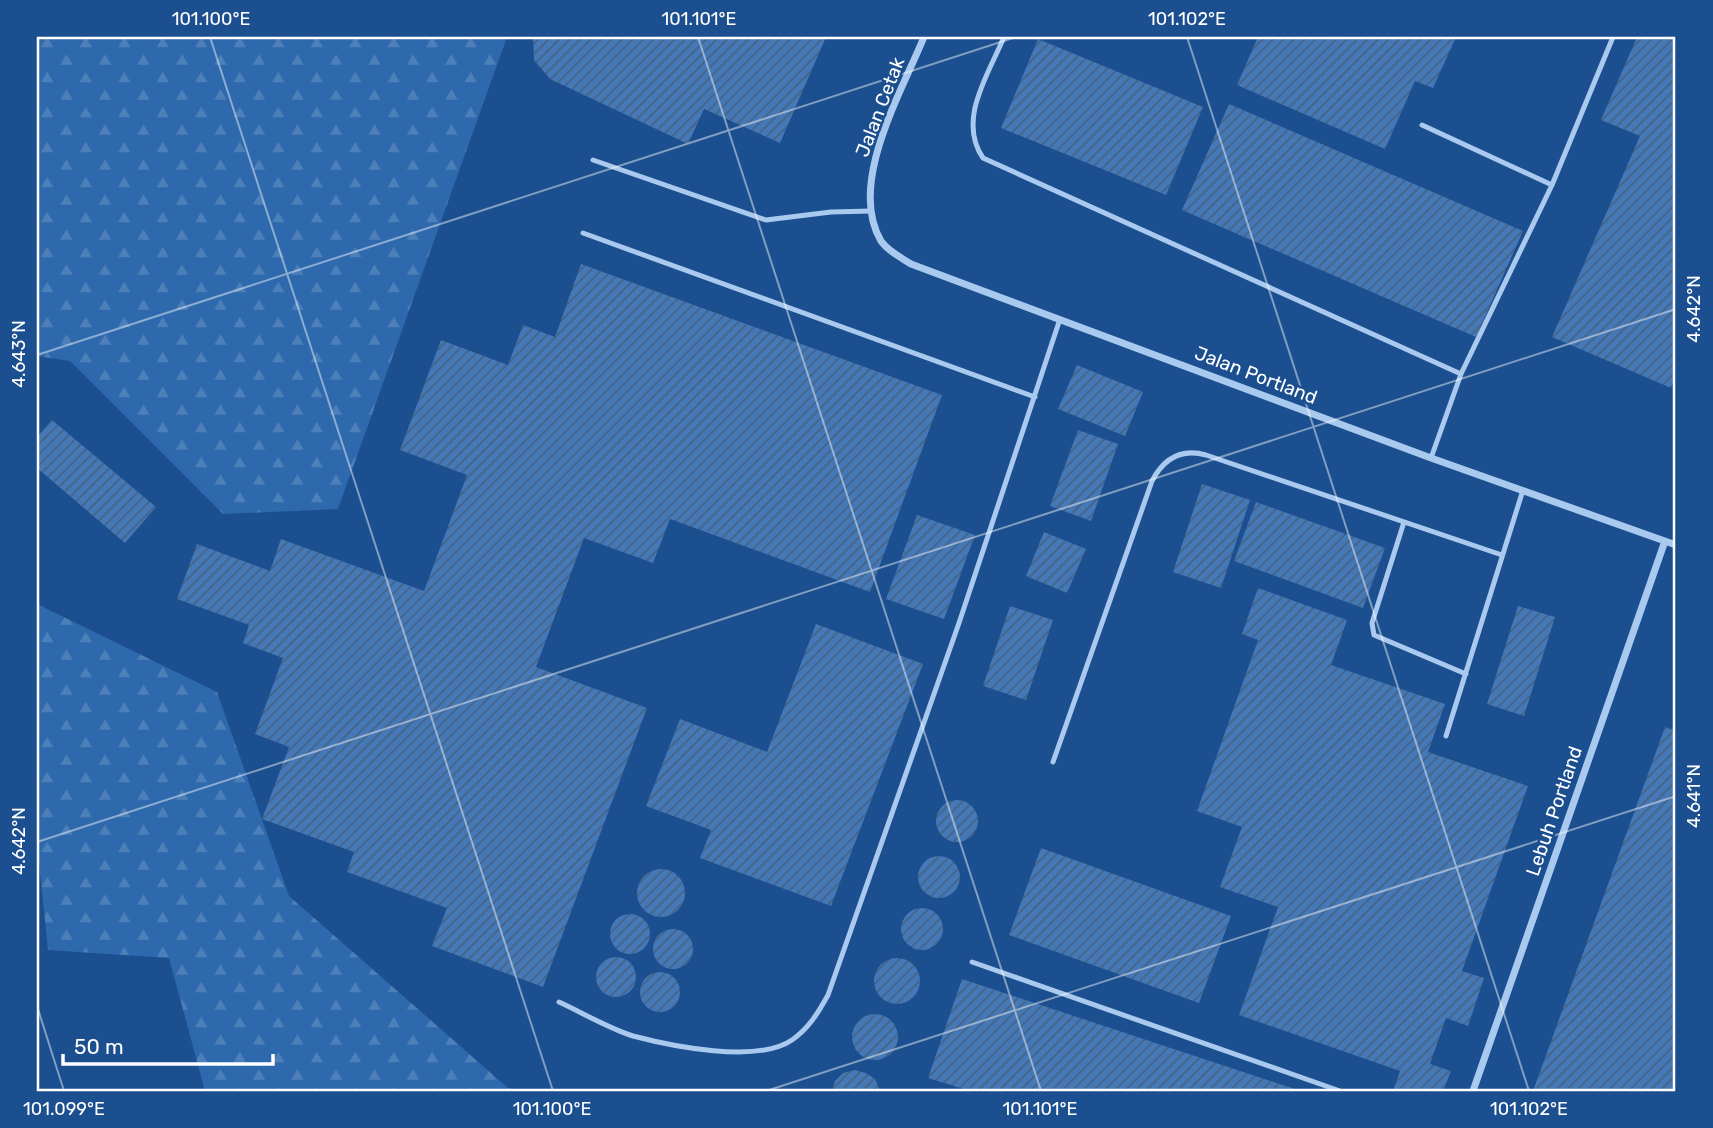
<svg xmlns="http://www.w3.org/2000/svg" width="1713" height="1128" viewBox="0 0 1713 1128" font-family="Rubik,sans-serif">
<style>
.forest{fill:url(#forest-firs)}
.building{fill:url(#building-hatch)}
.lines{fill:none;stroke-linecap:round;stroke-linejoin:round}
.lane{stroke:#a9c9ee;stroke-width:5}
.street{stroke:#a9c9ee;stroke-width:7}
.ticks{fill:none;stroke:#fff;stroke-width:2;stroke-opacity:0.45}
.labels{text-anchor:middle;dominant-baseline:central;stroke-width:5;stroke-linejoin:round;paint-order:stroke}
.street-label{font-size:19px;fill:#fff;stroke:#1b4f8f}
.neatline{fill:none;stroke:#fff;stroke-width:2.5}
.ticks-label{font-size:18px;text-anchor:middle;fill:#fff}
</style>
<defs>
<pattern id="forest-firs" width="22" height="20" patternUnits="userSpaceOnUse" patternTransform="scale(1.75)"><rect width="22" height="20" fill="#2e69ad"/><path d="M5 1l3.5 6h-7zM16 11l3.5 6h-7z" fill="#4d80b9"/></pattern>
<pattern id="building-hatch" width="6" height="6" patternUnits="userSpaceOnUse" patternTransform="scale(1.75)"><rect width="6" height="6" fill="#4478b7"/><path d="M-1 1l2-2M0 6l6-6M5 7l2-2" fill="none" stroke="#486282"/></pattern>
</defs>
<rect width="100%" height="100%" fill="#1b4f8f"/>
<!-- forest -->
<path class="forest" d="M37,37H507L338,509L223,514L70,361L37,356Z
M37,604L217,692L289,896L508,1088L519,1091H205L169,958L48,950L37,843Z"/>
<!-- building -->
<path class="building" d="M533,37H826L780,143L704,109L688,144L550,79L534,60Z
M1258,37H1456L1433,88L1415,81L1385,149L1237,85Z
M1637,37H1676V375L1671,388L1552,337L1640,136L1601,120Z
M1038,39L1203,107L1166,195L1001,128Z
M1229,104L1523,231L1476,337L1182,210Z
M581,264L942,395L870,592L670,519L653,563L584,538L536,667L647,708L543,987L432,946L447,908L347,872L354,852L262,819L289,747L255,734L283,658L243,643L249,625L177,599L197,544L270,571L281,539L424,591L467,475L400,450L441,340L508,365L523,325L555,337Z
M1077,365L1143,392L1125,436L1058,409Z
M52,420L156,507L125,543L37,468V437Z
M1078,430L1118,444L1091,521L1050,506Z
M1202,484L1250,500L1221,588L1173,572Z
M1256,502L1385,548L1363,608L1234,561Z
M917,515L975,535L944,619L886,599Z
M1044,532L1086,549L1067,593L1026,576Z
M1258,588L1347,620L1331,665L1445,704L1428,752L1528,786L1462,971L1484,978L1468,1026L1446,1018L1430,1064L1451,1071L1443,1091H1393L1400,1071L1239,1015L1278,907L1220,887L1242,827L1197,811L1258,640L1242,634Z
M1010,606L1053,620L1026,700L983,686Z
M1518,606L1555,617L1524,716L1487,704Z
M816,624L923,664L831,906L700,858L711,830L646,806L680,719L767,752Z
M1665,727L1676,731V1091H1533Z
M936 821a21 21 0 1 1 42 0a21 21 0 1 1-42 0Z
M1041,848L1231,916L1199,1003L1009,935Z
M918 877a21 21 0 1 1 42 0a21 21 0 1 1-42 0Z
M637 893a24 24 0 1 1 48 0a24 24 0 1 1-48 0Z
M901 929a21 21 0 1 1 42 0a21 21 0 1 1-42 0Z
M610 934a20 20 0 1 1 40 0a20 20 0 1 1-40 0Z
M653 949a20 20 0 1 1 40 0a20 20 0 1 1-40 0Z
M596 977a20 20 0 1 1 40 0a20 20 0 1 1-40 0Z
M874 981a23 23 0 1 1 46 0a23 23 0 1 1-46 0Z
M640 992a20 20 0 1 1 40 0a20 20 0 1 1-40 0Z
M962,979L1301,1091H970L928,1078Z
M852 1037a23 23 0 1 1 46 0a23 23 0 1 1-46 0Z
M855,1070L866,1073L875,1079L880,1091H832L835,1081L843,1073Z"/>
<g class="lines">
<!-- lane -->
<path class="lane" d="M1004,37C988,75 957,120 983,158L1461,374L1552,185L1613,37
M1422,125L1552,185
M593,160L766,220L831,212L871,211
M583,233L1035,397
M1431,458L1461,374
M1404,522L1372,623L1374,635L1466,674
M1446,736L1523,490
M1053,762L1152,481C1164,458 1181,448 1206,455L1502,555
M972,962L1340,1091
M559,1002C583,1013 608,1028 633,1036C671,1046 757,1064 792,1040C809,1028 818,1013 828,995L959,623L1060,319"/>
<!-- street -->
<path class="street" d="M924,37C902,91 847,184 881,241C888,251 900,257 911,264L1431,458L1676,545
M1473,1091L1665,541"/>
</g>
<!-- ticks -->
<path class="ticks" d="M210,37L553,1091M698,37L1041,1091M1187,37L1529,1091M1675,37L1676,40M37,355L1016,37M37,842L1676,309M37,1006L64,1091M766,1091L1676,796"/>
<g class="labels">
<!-- street labels -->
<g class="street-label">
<text transform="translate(880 107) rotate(-69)">Jalan Cetak</text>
<text transform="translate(1256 375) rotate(21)">Jalan Portland</text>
<text transform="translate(1554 811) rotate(-71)">Lebuh Portland</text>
</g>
</g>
<!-- border -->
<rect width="1713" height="1128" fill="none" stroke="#1b4f8f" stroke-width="77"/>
<!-- scale -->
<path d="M63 1054v10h210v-10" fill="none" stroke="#ffffff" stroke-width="3.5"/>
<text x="74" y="1054" font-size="21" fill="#ffffff" stroke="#1b4f8f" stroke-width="5" paint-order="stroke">50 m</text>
<rect x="38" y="38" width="1636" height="1052" class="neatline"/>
<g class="ticks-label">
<text x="211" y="25">101.100°E</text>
<text x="699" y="25">101.101°E</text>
<text x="1187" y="25">101.102°E</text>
<text transform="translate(1694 309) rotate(-90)" y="6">4.642°N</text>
<text transform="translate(19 354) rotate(-90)" y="6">4.643°N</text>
<text transform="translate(1694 796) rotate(-90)" y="6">4.641°N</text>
<text transform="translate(19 841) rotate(-90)" y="6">4.642°N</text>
<text x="64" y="1115">101.099°E</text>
<text x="552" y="1115">101.100°E</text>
<text x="1040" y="1115">101.101°E</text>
<text x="1529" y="1115">101.102°E</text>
</g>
</svg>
